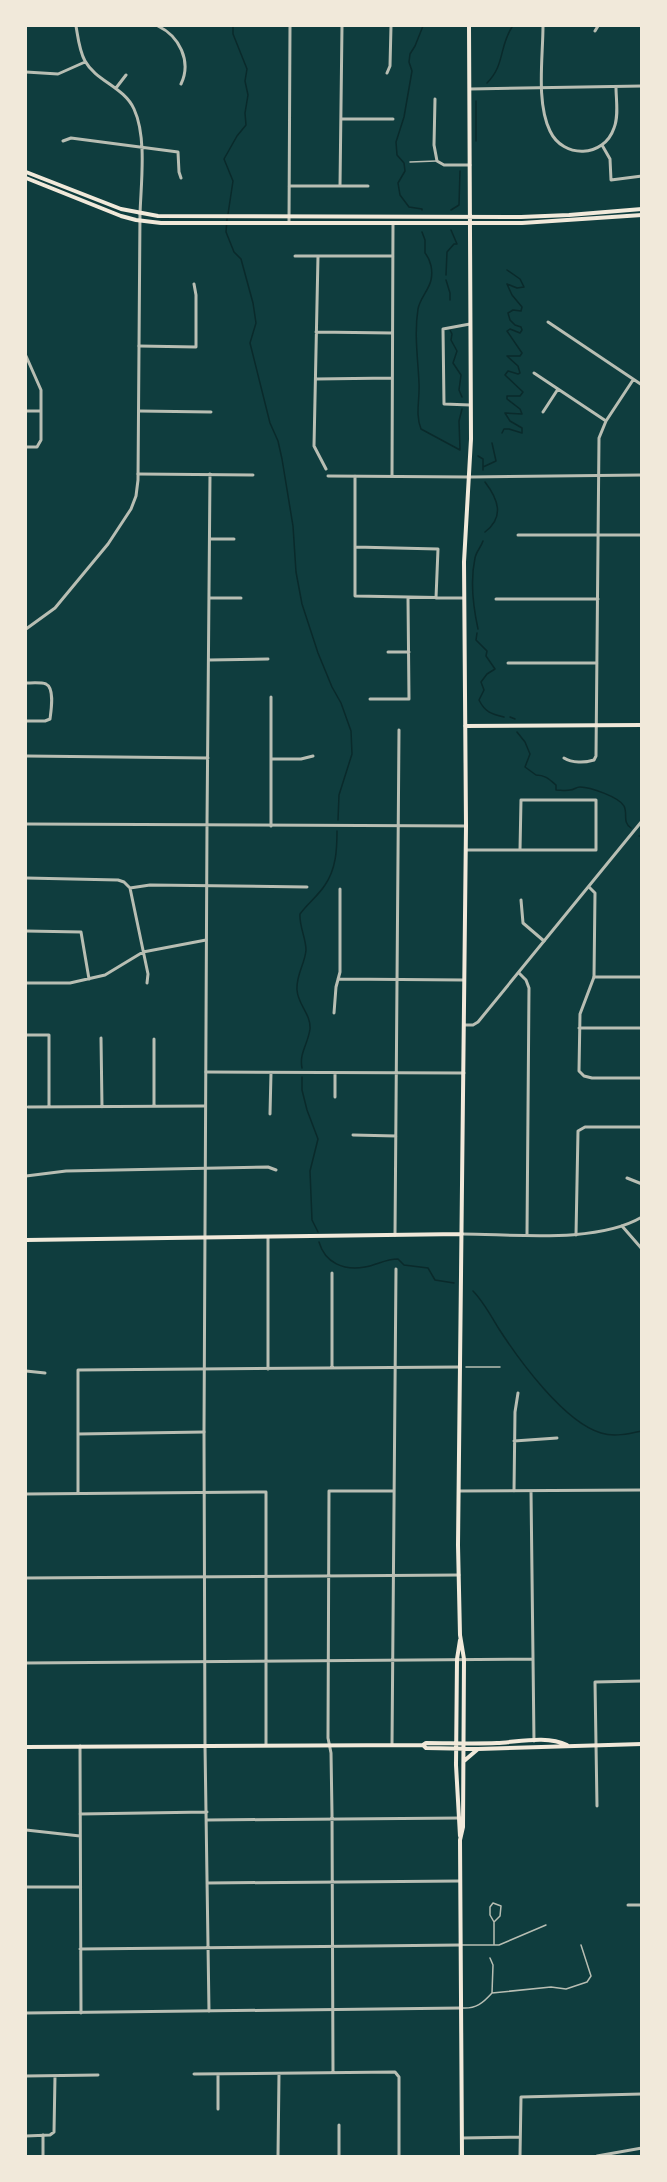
<svg xmlns="http://www.w3.org/2000/svg" width="667" height="2182" viewBox="0 0 667 2182" font-family="Manrope,sans-serif">
<style>
.lines{fill:none;stroke-linecap:round;stroke-linejoin:round}
.stream{stroke:#0a2a2b;stroke-width:1.5}
.service{stroke:#b8beb3;stroke-width:1.5}
.minor{stroke:#b8beb3;stroke-width:3}
.tertiary{stroke:#b8beb3;stroke-width:3}
.secondary{stroke:#f1e9da;stroke-width:4}
</style>
<rect width="100%" height="100%" fill="#0f3d3e"/>
<g class="lines">
<!-- stream -->
<path class="stream" d="M487,83C505,65 499,47 512,27
M476,101V141
M422,210V209L409,207L400,195L398,183L405,171L404,163L397,155L396,142L404,117L412,71L409,62L410,54L415,46L423,26
M451,210L459,205L460,171
M228,214L233,181L224,159L237,136L246,125L245,113L248,95L245,81L247,69L233,34V26
M227,219L226,232L234,252L241,259L253,303L256,323L250,343L270,423L278,441L282,459L293,526L296,572L302,604L318,653L332,687L341,703L351,731L352,754L339,795L338,820
M422,232L425,240V253C431,260 433,271 431,280C429,290 420,298 418,309C414,334 418,359 419,383C420,399 415,414 421,429L460,450
M446,275L447,252L454,244H457L451,230
M446,280L450,293V300
M450,330L452,334L451,340L457,351L453,363L461,375L459,390L462,397
M502,433L504,429H509L522,433V428L510,421L505,413L522,414L520,409L507,399V396H520L523,392L505,375L508,371L518,374L520,373L518,366L507,356H520L522,353L507,331L510,329L520,333L522,330L521,327L515,325L510,320L508,313L513,310L521,311L522,307L512,295L507,284L517,288L524,287L520,279L507,270
M460,449L459,421L462,409
M478,456L483,459V470
M483,467L496,461L492,443
M485,532C505,517 498,499 485,482
M478,629C473,606 470,581 475,558C476,552 481,547 483,541
M477,633L476,640L487,651L486,656L495,669L487,674L481,682L484,690L479,700C485,712 491,714 504,717
M510,717L515,719
M517,732L525,742L530,754L525,767L536,775C545,775 549,779 556,785V790C560,790 566,791 570,790C574,790 576,787 580,787C590,787 619,797 624,806C628,814 622,822 631,828
M639,836H642
M302,1068C299,1053 308,1044 310,1029C311,1014 298,1005 297,990C296,974 305,964 306,950C306,938 299,926 300,914C307,904 318,896 325,885C336,869 337,850 337,831
M302,1077V1090L307,1110L318,1139L310,1171L312,1220L318,1232
M319,1242C325,1263 344,1271 365,1267C377,1265 385,1259 398,1259L404,1265L428,1268L435,1280L454,1283
M473,1291C483,1301 491,1316 499,1329C519,1360 564,1422 601,1433C614,1437 628,1434 642,1431"/>
<!-- service -->
<path class="service" d="M410,162L436,161
M466,1367H500
M494,1922L490,1915V1907L493,1903L501,1906L500,1916L494,1922V1944
M461,1945H499L546,1925
M492,1993L551,1987L566,1989L587,1982L591,1976L581,1945
M462,2008C476,2009 483,2003 492,1993L493,1965L490,1958"/>
<!-- minor -->
<path class="minor" d="M76,26C78,37 79,50 85,61C96,81 124,87 134,109C147,137 141,183 140,214
M158,26C179,36 192,61 181,84
M543,26C543,57 536,102 550,131C563,159 604,158 614,128C619,116 616,100 616,87
M595,31L598,26
M26,72L58,74L85,62
M387,73L390,66L391,26
M116,88L126,75
M470,89L642,86
M435,99L434,145L437,161L444,165H470
M341,119H393
M63,141L71,138L178,152L179,172L181,178
M602,145L610,159L611,180L642,176
M289,186H368
M340,186L342,26
M289,222L290,26
M295,256H393
M318,256L314,446L326,469
M548,322L642,385
M470,324L443,329L444,404L470,405
M316,332L392,333
M139,346L196,347V295L194,284
M26,356L41,390V440L37,447H26
M534,373L606,421
M316,379L392,378
M26,411H41
M139,411L211,412
M543,412L558,389
M138,474L253,475
M328,476L470,477
M355,476V596L464,598
M392,476L393,223
M518,535H642
M210,539H234
M355,547L438,549L436,598
M210,598H241
M496,599H598
M388,652H409
M209,660L268,659
M508,663H597
M26,683C31,683 41,682 46,684C55,688 51,711 50,719L45,721H26
M271,697V826
M370,699H409L408,598
M26,756L208,758
M564,758C572,763 585,763 594,760L596,756L599,438L606,421L633,380
M272,759H301L313,756
M207,825L210,474
M466,850H596V800H521L520,850
M26,878L118,880L124,882L130,888L148,974L147,983
M130,888L150,885L307,887
M521,900L523,923L544,941
M26,931L81,932L89,979
M519,973L526,980L529,988L527,1235
M594,977L580,1014L579,1071L584,1076L592,1078H642
M338,979L464,980
M26,983H70L105,975L143,952L206,940
M334,1013L336,987L340,972V889
M579,1028H642
M26,1035H49V1107
M101,1038L102,1107
M154,1039V1106
M206,1072L464,1073
M335,1097V1074
M28,1107L205,1106
M270,1114L271,1073
M353,1135L396,1136
M26,1176L66,1171L268,1167L276,1170
M627,1178L642,1184
M622,1226L642,1249
M395,1235L399,730
M576,1235L578,1131L585,1127H642
M332,1368V1273
M268,1369V1238
M26,1371L45,1373
M78,1434L204,1432
M514,1441L557,1438
M459,1491L642,1490
M514,1491L515,1412L518,1393
M531,1491L534,1741
M78,1493V1370L460,1367
M26,1494L266,1492V1745
M26,1578L459,1575
M26,1663L533,1659
M392,1745L396,1269
M80,1746L81,2013
M205,1746L209,2011
M597,1806L595,1682L642,1681
M80,1814L207,1812
M207,1820L461,1818
M26,1830L80,1836
M208,1883L460,1881
M26,1887H80
M628,1905H642
M80,1949L460,1945
M333,2073L332,1813L331,1753L328,1738L329,1491H393
M194,2074L395,2072L399,2077V2156
M218,2074V2109
M26,2076L98,2075
M339,2125V2156
M26,2136L50,2135L54,2132L55,2076
M462,2138L520,2137
M43,2156V2135
M278,2156L279,2074
M520,2156L521,2097L642,2094
M597,2156L642,2148"/>
<!-- tertiary -->
<path class="tertiary" d="M470,477L642,475
M26,629L55,608L108,544L131,509L136,496L138,480L140,214
M26,824L466,826
M589,887L595,893L594,977H642
M464,1025H473L478,1022L642,821
M462,1234C514,1234 596,1244 642,1217
M205,1746L204,1432L207,825
M26,2013L461,2008"/>
<!-- secondary -->
<path class="secondary" d="M26,172L121,209L158,216L521,217L569,215L642,209
M26,178L121,216L136,220L161,223H522L642,215
M465,726L642,725
M26,1240L462,1234
M460,1640L457,1659L456,1765L460,1836
M423,1745L426,1743C450,1743 473,1744 497,1743C518,1742 547,1735 567,1745
M26,1747L423,1745L426,1748L478,1749L642,1744
M464,1761L478,1749
M462,2156L460,1840L463,1827L464,1659L460,1635L458,1545L466,826L464,562L471,439L469,26"/>
</g>
<!-- border -->
<rect width="667" height="2182" fill="none" stroke="#f1e9da" stroke-width="54"/>
</svg>
